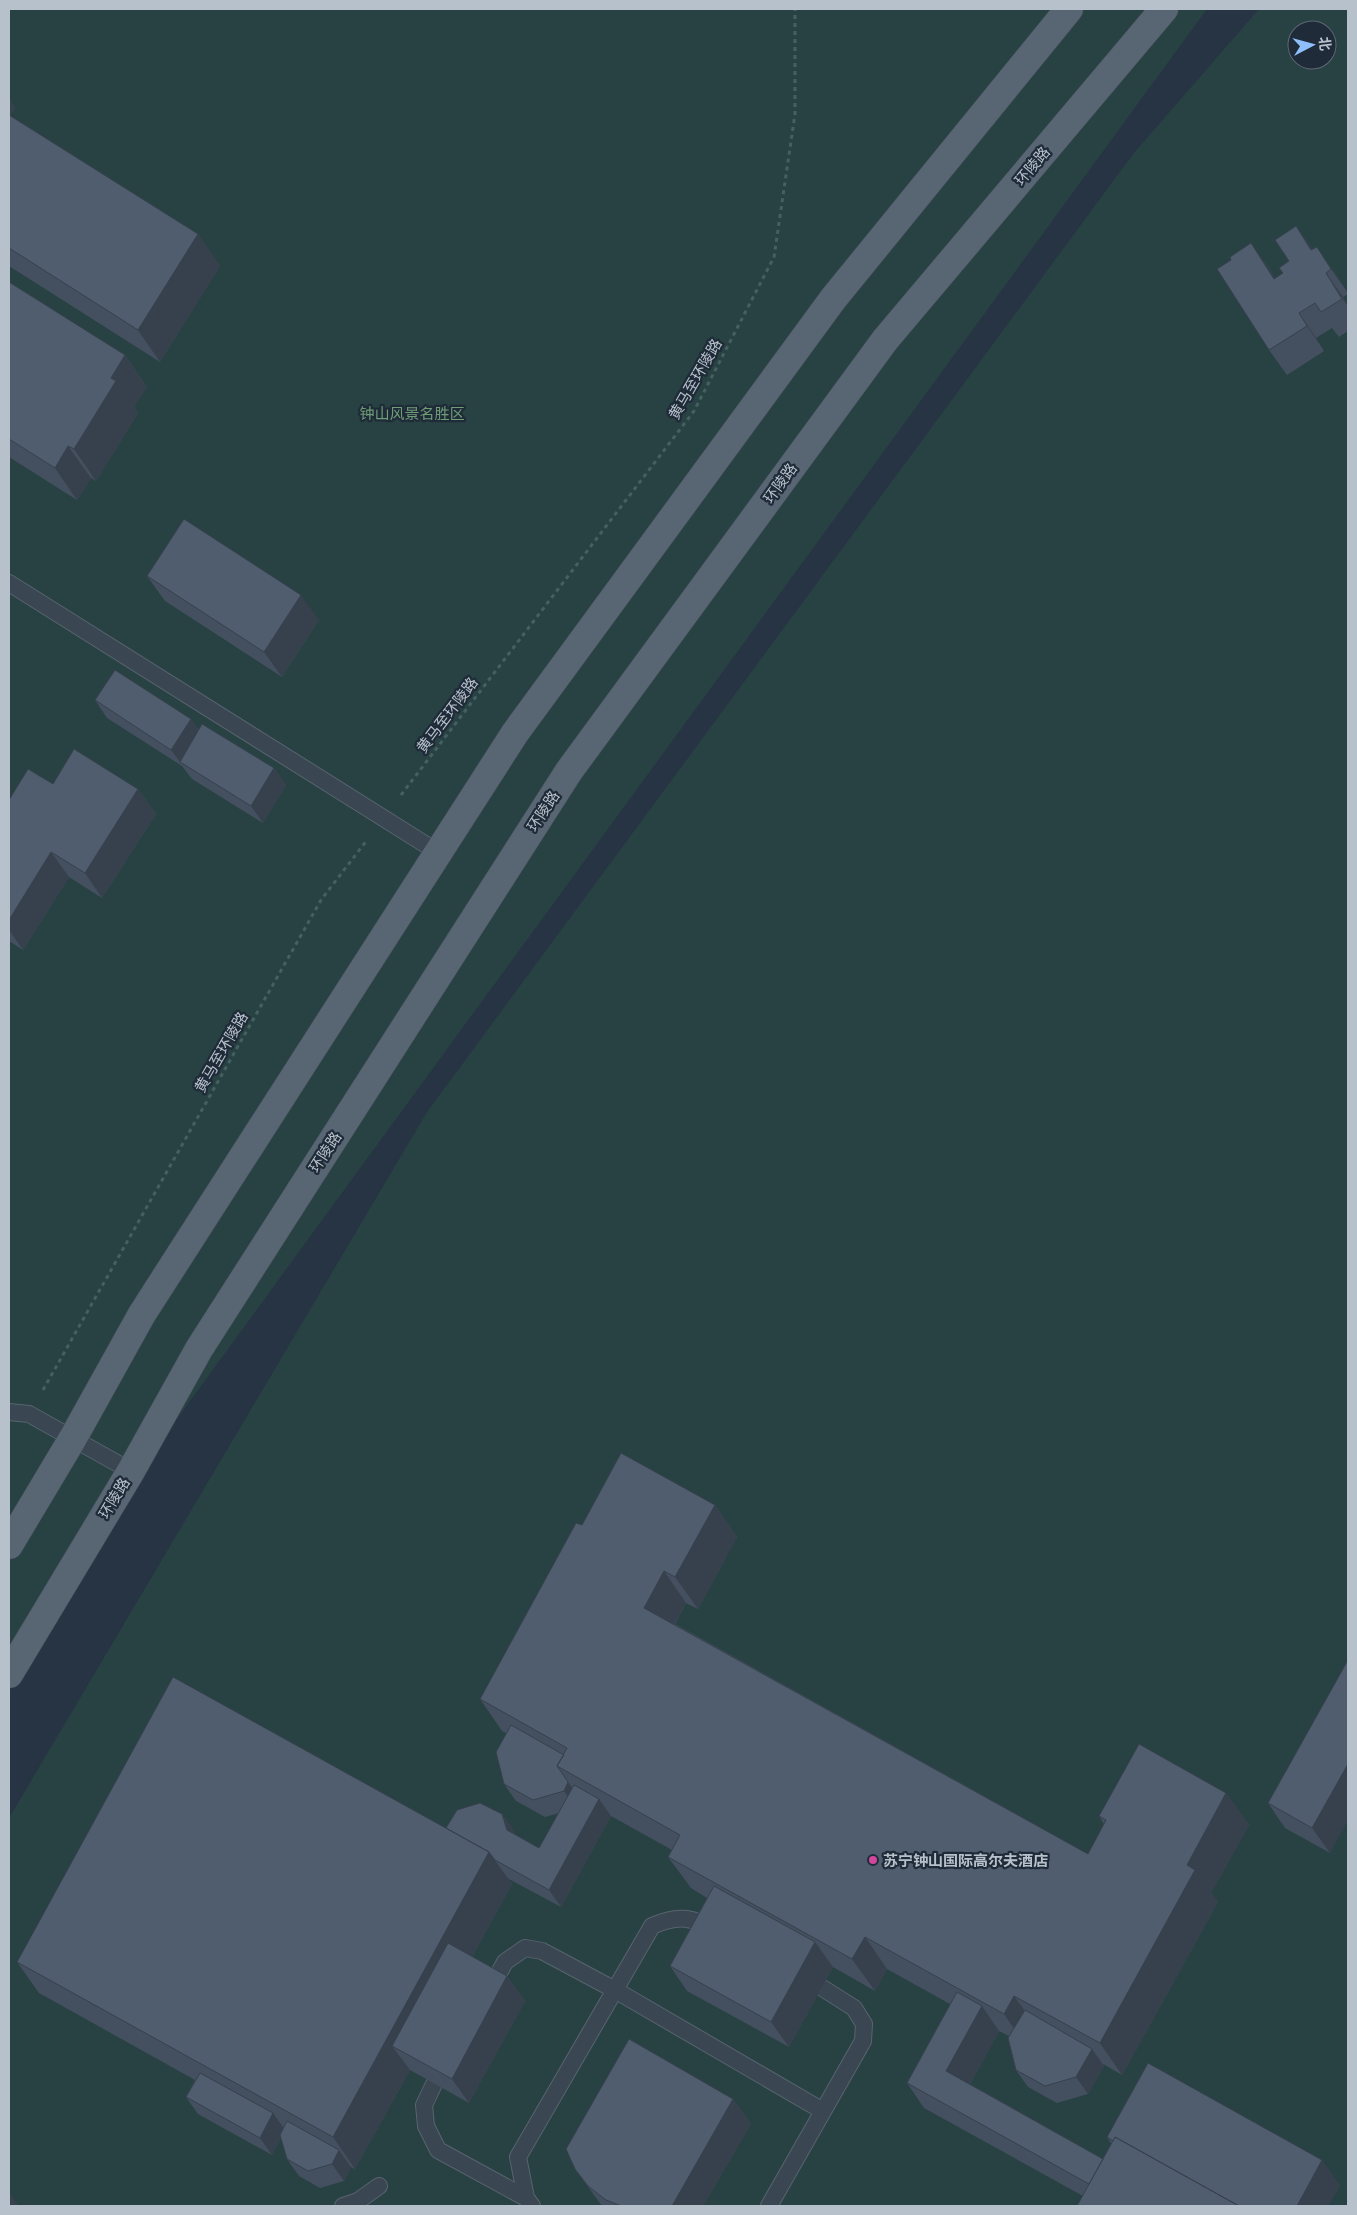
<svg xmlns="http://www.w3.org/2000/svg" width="1357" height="2215" viewBox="0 0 1357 2215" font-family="Mulish,'Noto Sans SC',sans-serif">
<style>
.green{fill:#284243;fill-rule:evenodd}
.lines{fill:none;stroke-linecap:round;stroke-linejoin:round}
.lane-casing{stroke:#58646f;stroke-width:18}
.primary-casing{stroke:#444f5b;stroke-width:29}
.path{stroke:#465f60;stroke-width:3;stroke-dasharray:4 4;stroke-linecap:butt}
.lane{stroke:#3a4652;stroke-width:16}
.primary{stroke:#586572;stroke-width:28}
.wall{fill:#44505f}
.shaded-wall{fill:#37414d}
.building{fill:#4f5d6e;stroke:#37414d}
.hotel-dot{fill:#d1479c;stroke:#1f2b38;stroke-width:2}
.labels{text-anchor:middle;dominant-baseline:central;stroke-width:4.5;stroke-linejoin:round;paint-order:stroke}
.street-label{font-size:15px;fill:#b7c1cc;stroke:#1f2b38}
.park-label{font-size:15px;fill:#6e9d76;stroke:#1f2b38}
.poi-label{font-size:15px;font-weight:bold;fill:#b7c1cc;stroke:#1f2b38;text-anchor:start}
</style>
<rect width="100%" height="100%" fill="#263443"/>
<!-- green -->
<path class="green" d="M9,9H1207L95,1531L9,1661Z
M1259,9H1348V2206H9V1818L427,1112L1133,154ZM1297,30H1327V60H1297Z"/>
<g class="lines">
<!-- lane casing -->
<g class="lane-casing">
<path id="lane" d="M9,583L439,853
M9,1412L29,1414L131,1471
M494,1982L505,1962L525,1948L542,1951L615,1990L823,2111
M434,2084L424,2105L426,2126L438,2150L526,2198
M343,2206L358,2201L379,2186
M532,2206L526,2198L518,2157L652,1926C679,1914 690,1918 716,1928
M769,2206L863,2041L864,2024L854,2008L824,1989"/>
</g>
<!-- primary casing -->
<g class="primary-casing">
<path id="primary" d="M9,1545L73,1438L142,1314L515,733L833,299L1069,9
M9,1674L131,1471L199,1349L569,771L885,340L1164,9"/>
</g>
<!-- path -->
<path class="path" d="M401,795L694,411L774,257L795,114V9
M43,1390L321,900L367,840"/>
<!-- lane -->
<use href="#lane" class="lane"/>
<!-- primary -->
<use href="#primary" class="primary"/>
</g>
<!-- wall -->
<path class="wall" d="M9,99L15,108L10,116L198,234L220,266L160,362L9,266Z
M1296,226L1312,249L1334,272L1348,293V294L1343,297L1348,305V331L1339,337L1332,328L1316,338L1324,351L1287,375L1269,350V268L1275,278L1283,273L1289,261Z
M9,282L125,355L147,387L134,407L138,413L96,481L91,478L77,500L9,457Z
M147,576L319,620L282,677L165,601Z
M95,700L191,719L199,730L274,768L286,785L263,823L192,779L182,766L107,718Z
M53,784L138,789L156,814L102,898L69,877L23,950L9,941V800Z
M715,1505L737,1537L698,1609L686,1603L675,1624L1088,1854L1104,1824L1099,1816L1226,1793L1249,1825L1211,1893L1218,1902L1122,2075L1103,2064L1104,2066L1088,2094L1057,2103L1028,2087L1016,2070L1009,2036L999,2031L970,2084L1103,2159L1111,2144L1107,2137L1340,2185L1328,2206H1077L1083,2196L924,2108L907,2083L950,2004L887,1969L875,1991L833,1967L789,2047L687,1991L670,1966L707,1898L691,1888L668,1857L672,1850L611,1816L561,1907L507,1878L512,1884L472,1957L507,1976L525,2001L469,2103L410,2070L355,2169L351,2167L344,2181L320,2188L299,2176L287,2159L281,2138L272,2155L198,2114L186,2097L195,2080L39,1993L17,1962L446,1828L502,1814L514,1831L515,1835L539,1848L559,1813L545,1817L516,1801L504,1784L506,1733L502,1731L480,1699L582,1525Z
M1348,1660L1330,1853L1285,1828L1268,1803Z
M733,2099L751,2124L703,2206H602L575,2169Z"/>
<!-- shaded-wall -->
<path class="shaded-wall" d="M9,99L15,108L9,118Z
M1296,226L1314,251L1329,275L1311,250Z
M198,234L220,266L160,362L138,330Z
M1251,243L1269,268L1292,304L1274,279Z
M1317,247L1334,272L1348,293L1331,269Z
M1326,273L1343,297L1348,305V307Z
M1299,313L1316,338L1324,351L1307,326Z
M125,355L147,387L134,407L138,413L96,481L74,449L111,378Z
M68,446L91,478L77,500L55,468Z
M301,595L319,620L282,677L264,652Z
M191,719L203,736L181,763L171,750Z
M274,768L286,785L263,823L251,806Z
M138,789L156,814L102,898L85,873Z
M51,852L69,877L23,950L9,930V920Z
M715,1505L737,1537L698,1609L675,1577Z
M664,1571L686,1603L666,1639L644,1608Z
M1348,1764V1820L1330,1853L1312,1828Z
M568,1782L579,1798L576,1808L564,1791Z
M1226,1793L1249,1825L1211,1893L1218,1902L1122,2075L1100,2043L1187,1865Z
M599,1799L611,1816L561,1907L549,1890Z
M502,1814L514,1831L519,1847L507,1830Z
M489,1852L512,1884L416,2059L392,2046L410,2070L355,2169L333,2137Z
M865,1937L887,1969L875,1991L852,1959Z
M815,1942L833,1967L789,2047L771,2022Z
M507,1976L525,2001L469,2103L452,2079Z
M1014,1996L1037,2027L1026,2046L1004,2014Z
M982,2006L999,2031L963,2096L946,2071Z
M1092,2049L1104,2066L1088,2094L1076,2077Z
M733,2099L751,2124L703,2206H672Z
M273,2113L285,2130L272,2155L260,2138Z
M339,2150L351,2167L344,2181L332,2164Z
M1322,2160L1340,2185L1328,2206H1297Z
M9,2192L19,2206H9Z"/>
<!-- building -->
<path class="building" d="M9,115L198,234L138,330L9,248Z
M1296,226L1311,250L1317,247L1331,269L1326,273L1342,299L1321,312L1315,303L1299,313L1307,326L1269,350L1217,269L1231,260L1230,257L1251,243L1274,279L1283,273L1279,268L1289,261L1275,240Z
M9,282L125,355L111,378L116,381L74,449L68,446L55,468L9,439Z
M184,519L301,595L264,652L147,576Z
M115,670L191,719L171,750L95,700Z
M202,724L274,768L251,806L180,762Z
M74,749L138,789L85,873L51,852L9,920V800L28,769L53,784Z
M621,1453L715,1505L675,1577L664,1571L644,1608L1088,1854L1106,1820L1099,1816L1139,1744L1226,1793L1187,1865L1195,1870L1100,2043L1014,1996L1004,2014L865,1937L852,1959L668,1857L680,1835L557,1766L567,1748L480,1699L576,1523L582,1525Z
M1348,1660V1764L1312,1828L1268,1803Z
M173,1677L489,1852L333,2137L17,1962Z
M511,1725L564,1755L557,1766L568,1782L564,1791L533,1800L504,1784L496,1752Z
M574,1785L599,1799L549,1890L495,1860L489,1852L446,1828L457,1810L480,1803L502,1814L507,1830L539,1848Z
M714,1886L815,1942L771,2022L670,1966Z
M448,1943L507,1976L452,2079L392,2046Z
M957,1992L982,2006L946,2071L1103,2159L1089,2184L907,2083Z
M1025,2010L1092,2049L1076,2077L1045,2086L1016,2070L1008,2038Z
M629,2039L733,2099L672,2206H621L606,2200L588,2186L575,2169L566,2149Z
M1148,2063L1322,2160L1297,2206H1239L1115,2137L1113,2141L1107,2137Z
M200,2073L273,2113L260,2138L186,2097Z
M287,2121L339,2150L332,2164L308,2171L287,2159L280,2135Z
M1115,2137L1239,2206H1077Z"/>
<!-- markers -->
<circle class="hotel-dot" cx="873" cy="1860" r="5"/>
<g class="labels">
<!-- street labels -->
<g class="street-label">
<text transform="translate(1032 166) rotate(-50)">环陵路</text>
<text transform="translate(695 379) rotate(-60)">黄马至环陵路</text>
<text transform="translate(780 483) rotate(-54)">环陵路</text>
<text transform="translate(447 715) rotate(-53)">黄马至环陵路</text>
<text transform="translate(543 811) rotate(-57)">环陵路</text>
<text transform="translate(221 1052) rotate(-60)">黄马至环陵路</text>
<text transform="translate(325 1152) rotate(-57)">环陵路</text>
<text transform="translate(114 1498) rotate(-59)">环陵路</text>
</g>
<!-- park labels -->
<g class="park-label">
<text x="412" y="413">钟山风景名胜区</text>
</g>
<!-- poi labels -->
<g class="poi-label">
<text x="883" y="1860">苏宁钟山国际高尔夫酒店</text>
</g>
</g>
<!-- border -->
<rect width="1357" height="2215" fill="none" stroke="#b7c1cc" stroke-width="20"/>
<!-- north arrow -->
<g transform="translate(1312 45) rotate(84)"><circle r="24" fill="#1f2b38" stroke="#5c6773"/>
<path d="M0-4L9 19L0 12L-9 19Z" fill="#8ebffa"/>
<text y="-8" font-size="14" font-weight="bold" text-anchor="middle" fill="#b7c1cc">北</text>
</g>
</svg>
